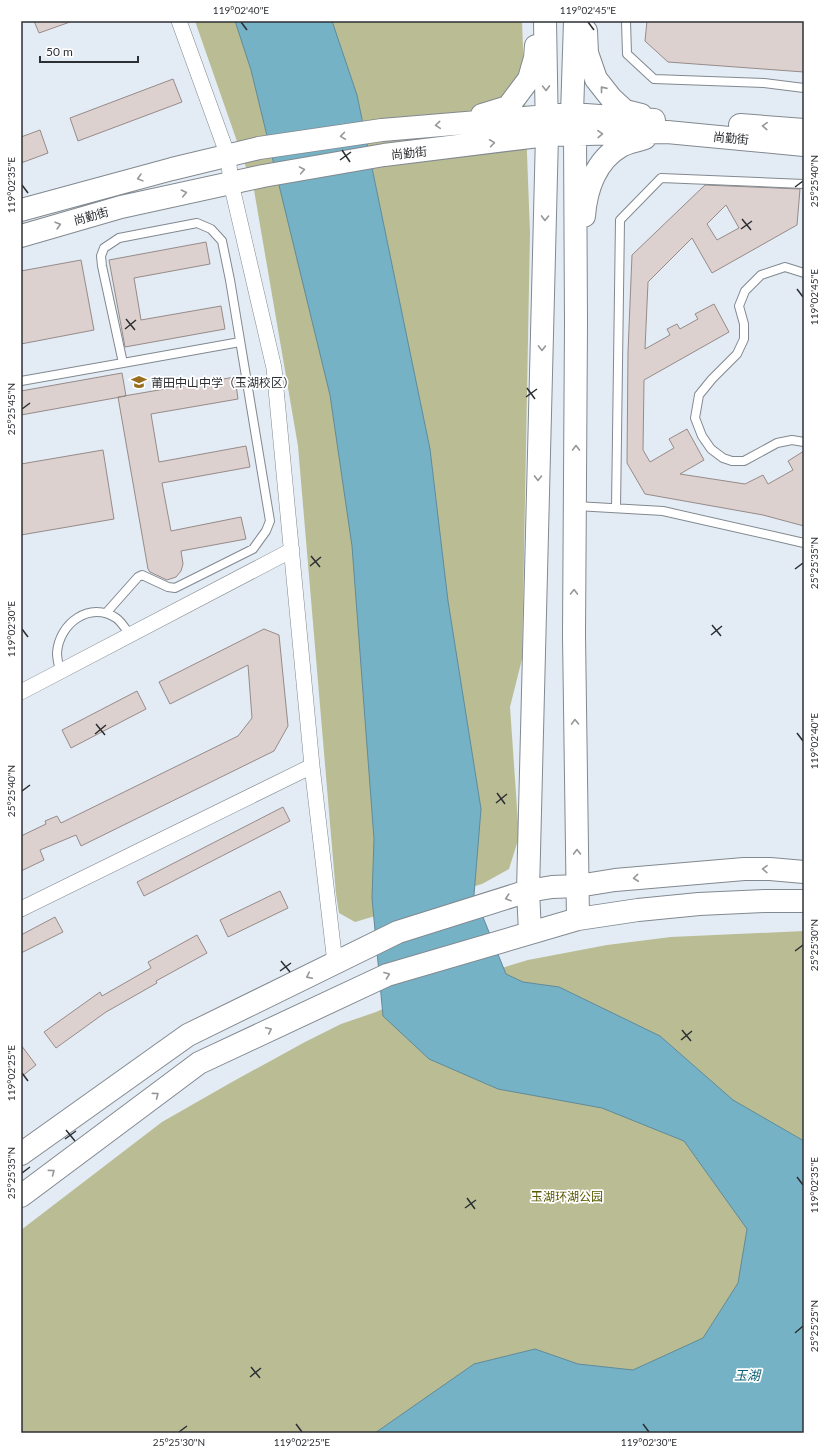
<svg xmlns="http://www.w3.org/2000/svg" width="825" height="1454" viewBox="0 0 825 1454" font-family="Lato,'Noto Sans SC',sans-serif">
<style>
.green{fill:#babc94}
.water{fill:#75b2c6;stroke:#5f8b9a}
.building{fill:#ddd1cf;stroke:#968b89;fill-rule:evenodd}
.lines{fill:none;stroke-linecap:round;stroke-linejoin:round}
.lane-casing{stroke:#828990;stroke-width:10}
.street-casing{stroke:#828990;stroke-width:16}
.secondary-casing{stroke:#828990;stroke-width:24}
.lane{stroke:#fff;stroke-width:8}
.street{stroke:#fff;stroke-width:15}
.secondary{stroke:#fff;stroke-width:22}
.oneway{stroke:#969799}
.ticks{fill:none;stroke:#2c2f33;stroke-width:1.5}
.labels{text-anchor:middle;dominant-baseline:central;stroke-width:3.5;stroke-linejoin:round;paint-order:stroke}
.street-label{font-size:12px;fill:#2c2f33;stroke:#fff}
.poi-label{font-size:12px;fill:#2c2f33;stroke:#fff;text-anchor:start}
.park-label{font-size:12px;fill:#585900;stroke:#fff}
.water-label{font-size:13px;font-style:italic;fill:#0e6075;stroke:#fff}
.neatline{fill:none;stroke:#2c2f33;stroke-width:1.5}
.ticks-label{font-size:10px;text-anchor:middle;fill:#2c2f33}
</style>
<rect width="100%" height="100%" fill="#e3ebf4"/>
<!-- green -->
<path class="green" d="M195,21H522L530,233L522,659L510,707L519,837L509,869L482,884L355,922L339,913L336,894L298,446L254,190Z
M804,931V1433H21V1230L162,1122L232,1082L305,1042L341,1024L376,1012L413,995L528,960L607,945L671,937Z"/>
<!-- water -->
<path class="water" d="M235,21H332L357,95L430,449L448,601L481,809L474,895L506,974L523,982L559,987L660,1036L733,1100L804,1141V1433H375L474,1364L535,1349L578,1364L633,1370L703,1338L738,1283L747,1229L684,1141L602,1108L498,1089L429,1059L383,1016L372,898L374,839L352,546L330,395L251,70Z"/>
<!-- building -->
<path class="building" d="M34,21H69L70,22L39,33Z
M647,21H804V72L668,62L645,41Z
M173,79L182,102L78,141L70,118Z
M40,130L48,153L21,163V137Z
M705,185L800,189L797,225L712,273L692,238L648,282L645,349L670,335L667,329L677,324L680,329L698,319L695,314L714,304L729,332L644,380L643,450L650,462L674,448L669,439L687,429L704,460L680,474L745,484L763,475L768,484L793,470L788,461L804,451V526L763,515L645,494L627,463L628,352L632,255ZM726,205L739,228L717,240L707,224Z
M206,242L210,264L134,278L141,320L221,306L225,329L125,347L109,260Z
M81,260L94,330L21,344V271Z
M122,373L126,396L21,415V391Z
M235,377L238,399L151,414L159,462L246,446L250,467L162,483L171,531L241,517L246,539L181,551L183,564L181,571L176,577L167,580L150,572L148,569L118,397Z
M103,450L114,519L21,535V464Z
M264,629L279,635L288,726L274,751L81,846L76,835L40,850L44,860L21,871V836L46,824L45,821L57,816L61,823L238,736L252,718L248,665L170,704L159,682Z
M137,691L146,709L71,748L62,730Z
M283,807L290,821L144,896L137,882Z
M280,891L288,908L228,937L220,920Z
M55,917L63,932L21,953V935Z
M197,935L207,953L156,981L157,983L106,1012L56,1048L44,1032L100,992L102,996L151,968L148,962Z
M21,1045L36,1065L21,1077Z"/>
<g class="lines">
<!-- lane casing -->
<g class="lane-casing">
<path id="lane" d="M626,21L627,54L654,79L764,83L804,88
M804,273L785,267L761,275L745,291L739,306L744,324V339L737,354L712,379L699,395L695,418L702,436L711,449L723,458L732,461H744L777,443L792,440L804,442
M21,381L123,363
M576,506L663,511L804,543
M616,508L620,220L661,178L804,184
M106,613L138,577L142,575L168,587L175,588L253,549L266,531L270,521L230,280L222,241L211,229L197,223L119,238L104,248L101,256L102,266L123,363L240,342
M60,672C59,666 57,659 57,653C59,623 90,601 116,618C122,622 126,630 130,635"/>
</g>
<!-- street casing -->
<g class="street-casing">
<path id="street" d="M179,21L228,156L231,183L274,368L312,766L335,963
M21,692L292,550
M21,909L312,766"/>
</g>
<!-- secondary casing -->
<g class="secondary-casing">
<path id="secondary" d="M575,21L572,114L575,134L576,323L574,635L578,919
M586,31L587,53L596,79L611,98L625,111L641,115
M482,115L508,107L529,79L535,58L536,46
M740,125L804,130
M21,210L172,169L259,148L382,130L572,114L654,120
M584,216C586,189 596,160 621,146C628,142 637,141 645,138
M21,236L121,207L263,176L384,155L547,135L667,132L804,145
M530,932L528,891L547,135L545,21
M21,1154L188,1035L398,932L528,891L552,887L578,886L615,880L744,869H770L804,872
M21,1196L199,1063L387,975L578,919L638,910L699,904L765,901H804"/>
</g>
<!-- lane -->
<use href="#lane" class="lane"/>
<!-- street -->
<use href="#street" class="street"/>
<!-- secondary -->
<use href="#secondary" class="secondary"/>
</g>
<!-- one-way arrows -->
<defs><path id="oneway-chevron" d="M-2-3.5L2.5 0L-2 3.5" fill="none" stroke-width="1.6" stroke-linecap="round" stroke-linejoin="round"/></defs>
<g class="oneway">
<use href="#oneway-chevron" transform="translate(546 88) rotate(89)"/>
<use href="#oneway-chevron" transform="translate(603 89) rotate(-129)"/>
<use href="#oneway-chevron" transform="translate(438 125) rotate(175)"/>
<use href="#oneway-chevron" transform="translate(765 126) rotate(-177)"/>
<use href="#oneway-chevron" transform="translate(600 134) rotate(-1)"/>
<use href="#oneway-chevron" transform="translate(343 136) rotate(172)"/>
<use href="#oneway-chevron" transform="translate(492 143) rotate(-8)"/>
<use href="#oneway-chevron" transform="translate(302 170) rotate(-10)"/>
<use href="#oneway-chevron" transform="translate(140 178) rotate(165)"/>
<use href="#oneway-chevron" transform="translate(184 193) rotate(-12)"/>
<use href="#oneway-chevron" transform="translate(545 218) rotate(91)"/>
<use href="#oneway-chevron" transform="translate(58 225) rotate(-16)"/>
<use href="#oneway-chevron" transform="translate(542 348) rotate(91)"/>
<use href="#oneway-chevron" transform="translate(576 448) rotate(-90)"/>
<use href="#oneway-chevron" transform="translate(538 478) rotate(91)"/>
<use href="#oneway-chevron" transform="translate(574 592) rotate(-89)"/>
<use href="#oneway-chevron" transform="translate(575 722) rotate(-91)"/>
<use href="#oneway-chevron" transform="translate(577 852) rotate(-91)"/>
<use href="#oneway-chevron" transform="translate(765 869) rotate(-179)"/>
<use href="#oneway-chevron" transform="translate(636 878) rotate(174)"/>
<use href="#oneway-chevron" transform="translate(508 898) rotate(162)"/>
<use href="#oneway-chevron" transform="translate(387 975) rotate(-21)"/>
<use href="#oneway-chevron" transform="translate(309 976) rotate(154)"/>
<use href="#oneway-chevron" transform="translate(269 1030) rotate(-25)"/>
<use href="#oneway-chevron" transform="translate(156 1095) rotate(-37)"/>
<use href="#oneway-chevron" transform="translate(52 1172) rotate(-37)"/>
</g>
<!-- ticks -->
<path class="ticks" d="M241,22L247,30M588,22L594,30M342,150L350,162M340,160L351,152M22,185L28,193M795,187L803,181M742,219L751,230M741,229L752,221M797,289L803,297M126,319L135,330M125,329L136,320M527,388L535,399M526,397L537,389M22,409L30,403M311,556L320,567M310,566L321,557M795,569L803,563M712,625L721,636M22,629L28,637M711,635L722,626M96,724L105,735M797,733L803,741M95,734L106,725M22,791L30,785M497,793L505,804M496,803L507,794M795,951L803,945M281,961L290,972M280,971L291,963M682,1030L691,1041M681,1040L692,1031M22,1073L28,1081M66,1130L75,1141M65,1139L76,1131M22,1173L30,1167M797,1177L803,1185M467,1198L475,1209M465,1208L476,1200M795,1333L803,1326M251,1367L260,1378M250,1377L261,1368M296,1424L302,1432M643,1424L649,1432M179,1432L187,1426"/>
<!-- icons -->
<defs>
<g id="school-bare" transform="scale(1.2)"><path d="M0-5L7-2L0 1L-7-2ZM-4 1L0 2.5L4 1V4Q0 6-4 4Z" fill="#996e1c" stroke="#fff" stroke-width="2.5" paint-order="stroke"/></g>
</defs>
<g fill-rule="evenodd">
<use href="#school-bare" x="139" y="382"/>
</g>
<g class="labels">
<!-- street labels -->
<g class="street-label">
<text transform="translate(731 138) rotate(5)">尚勤街</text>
<text transform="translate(409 153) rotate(-6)">尚勤街</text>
<text transform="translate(91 216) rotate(-16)">尚勤街</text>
</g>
<!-- poi labels -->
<g class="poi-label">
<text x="151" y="382">莆田中山中学（玉湖校区）</text>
</g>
<!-- park labels -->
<g class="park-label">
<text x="567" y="1196">玉湖环湖公园</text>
</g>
<!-- water labels -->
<g class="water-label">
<text x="747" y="1375">玉湖</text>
</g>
</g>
<!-- border -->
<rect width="825" height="1454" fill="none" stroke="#ffffff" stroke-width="44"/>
<!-- scale -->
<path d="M40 56v6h98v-6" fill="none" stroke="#2c2f33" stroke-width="2"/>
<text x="46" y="56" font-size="12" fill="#2c2f33" stroke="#ffffff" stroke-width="3" paint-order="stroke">50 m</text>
<rect x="22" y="22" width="781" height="1410" class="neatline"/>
<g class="ticks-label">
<text x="241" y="14">119°02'40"E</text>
<text x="588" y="14">119°02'45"E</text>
<text transform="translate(814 181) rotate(-90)" y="4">25°25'40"N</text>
<text transform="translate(11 185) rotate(-90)" y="4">119°02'35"E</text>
<text transform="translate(814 297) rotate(-90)" y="4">119°02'45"E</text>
<text transform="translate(11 409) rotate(-90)" y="4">25°25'45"N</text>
<text transform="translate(814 563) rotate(-90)" y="4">25°25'35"N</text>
<text transform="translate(11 629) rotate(-90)" y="4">119°02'30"E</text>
<text transform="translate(814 741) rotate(-90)" y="4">119°02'40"E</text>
<text transform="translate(11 791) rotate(-90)" y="4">25°25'40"N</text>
<text transform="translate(814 945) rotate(-90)" y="4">25°25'30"N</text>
<text transform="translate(11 1073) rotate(-90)" y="4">119°02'25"E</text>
<text transform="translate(11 1173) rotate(-90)" y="4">25°25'35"N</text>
<text transform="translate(814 1185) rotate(-90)" y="4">119°02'35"E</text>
<text transform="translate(814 1326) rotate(-90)" y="4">25°25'25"N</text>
<text x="179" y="1446">25°25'30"N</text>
<text x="302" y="1446">119°02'25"E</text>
<text x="649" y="1446">119°02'30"E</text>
</g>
</svg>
